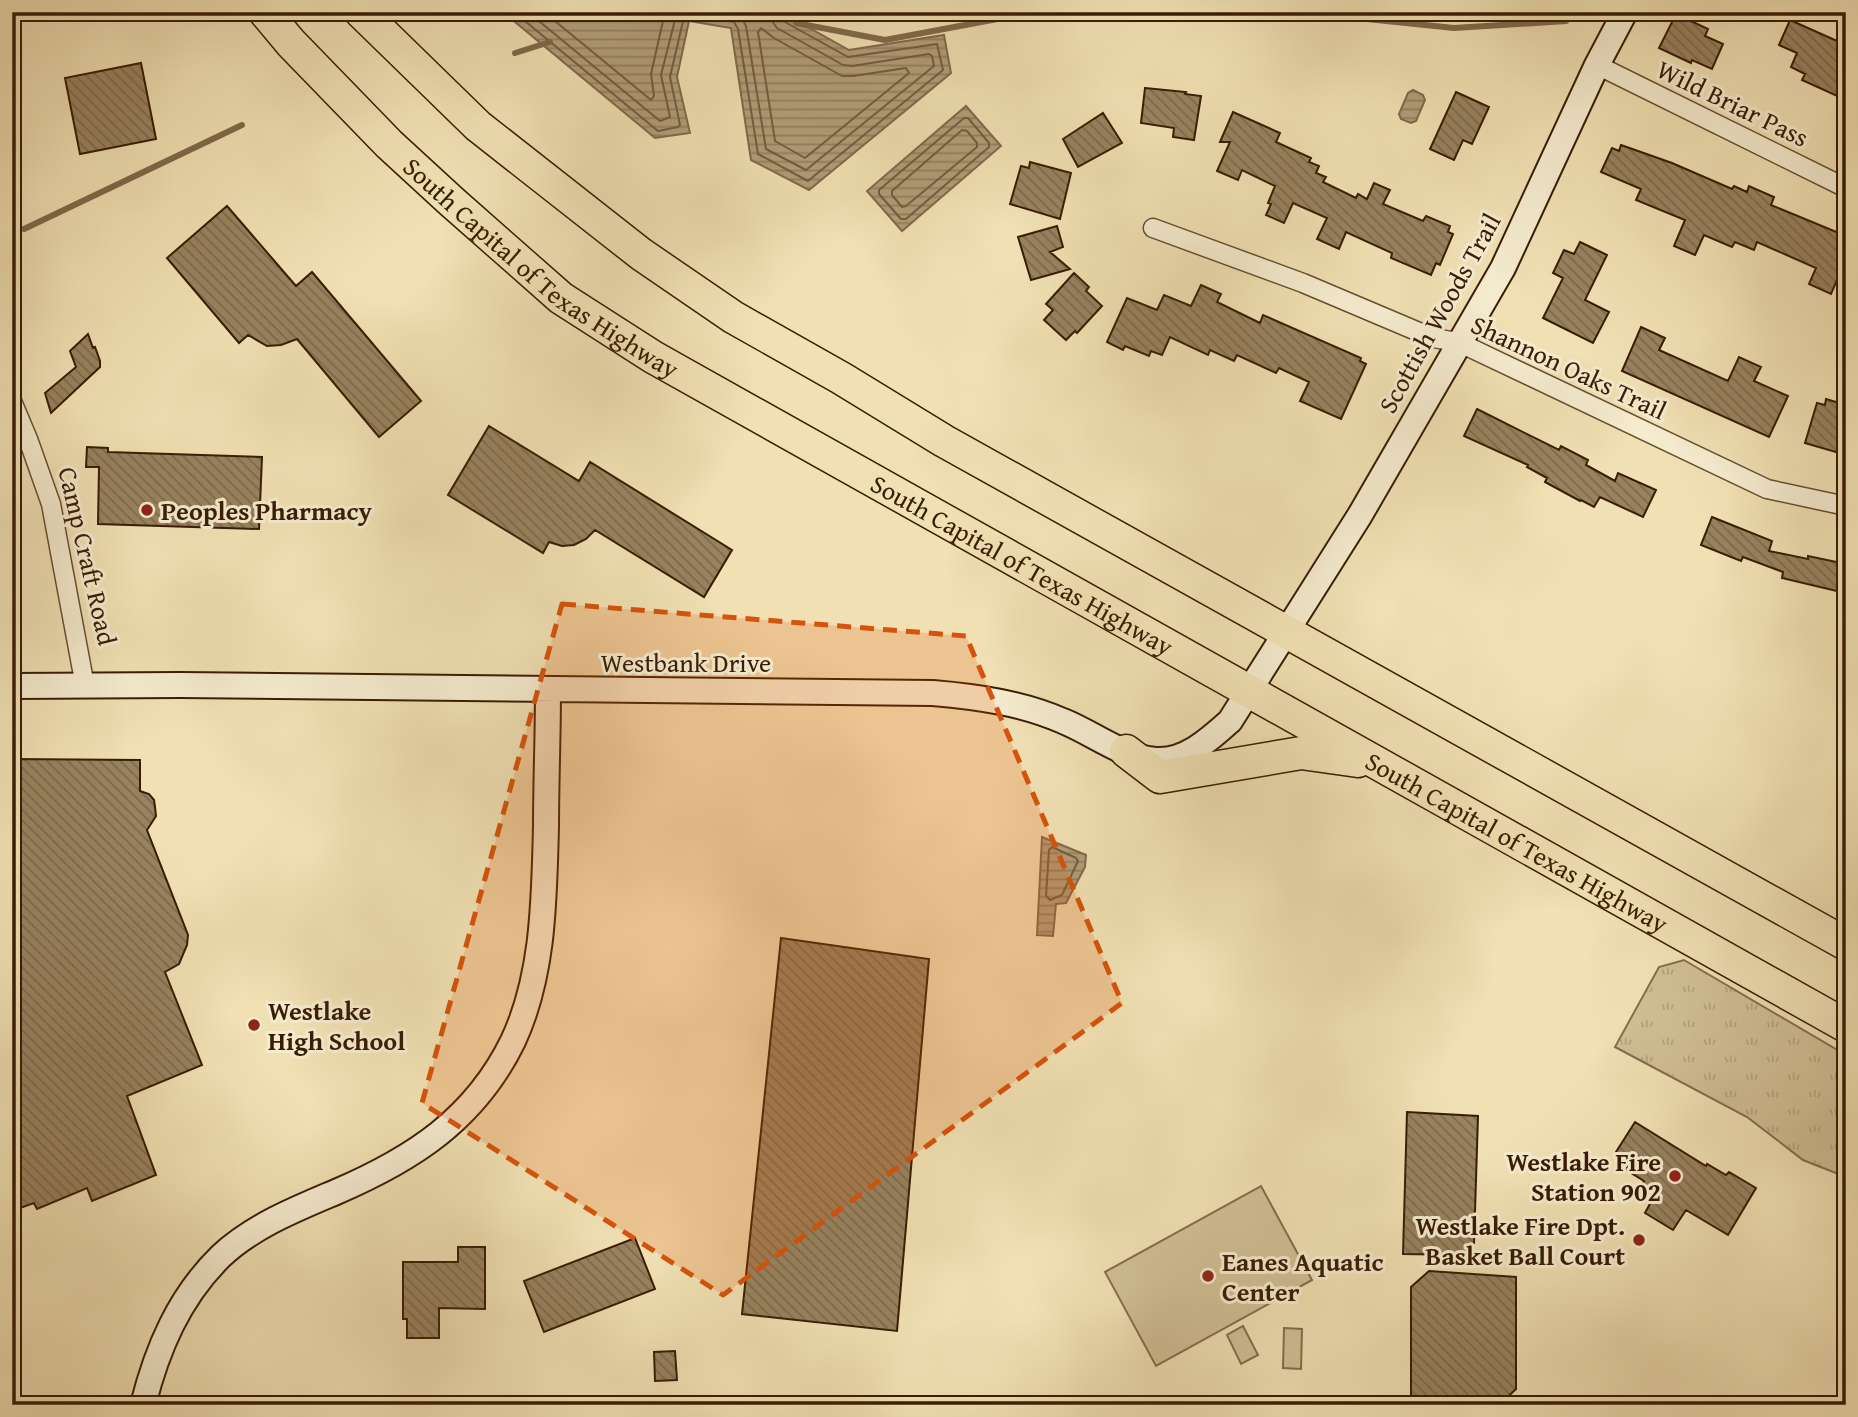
<svg xmlns="http://www.w3.org/2000/svg" width="1858" height="1417" viewBox="0 0 1858 1417" font-family="'Gentium Book Plus',serif">
<style>
.grass{fill:url(#grass-tufts);stroke:#846e4c;stroke-width:2}
.park{fill:#d1bf95;stroke:#846e4c;stroke-width:2}
.water{fill:url(#water-rules);stroke:#81694a;stroke-width:2}
.lines{fill:none;stroke-linecap:round;stroke-linejoin:round}
.shore{stroke:#745c3e;stroke-width:2}
.stream{stroke:#81694a;stroke-width:6}
.building{fill:url(#building-back-hatch);stroke:#381c04;stroke-width:2}
.street-casing{stroke:#664d30;stroke-width:21}
.secondary-casing{stroke:#381c04;stroke-width:28}
.highway-casing{stroke:#381c04;stroke-width:35}
.street{stroke:#f5ebce;stroke-width:18}
.secondary{stroke:#f5ebce;stroke-width:24}
.highway{stroke:#f0e0b3;stroke-width:32}
.marked{fill:#d6530b;fill-opacity:0.2;stroke:#d6530b;stroke-width:5;stroke-dasharray:14 9;stroke-linejoin:round}
.poi-dot{fill:#8f2418;stroke:#f5ebce;stroke-width:2.5}
.labels{text-anchor:middle;dominant-baseline:central;stroke-width:6;stroke-linejoin:round;paint-order:stroke}
.street-label{font-size:26px;fill:#381c04;stroke:#f5ebce}
.poi-label{font-size:26px;font-weight:bold;fill:#381c04;stroke:#f5ebce;text-anchor:start}
</style>
<defs>
<pattern id="grass-tufts" width="24" height="20" patternUnits="userSpaceOnUse" patternTransform="scale(1.75)"><rect width="24" height="20" fill="#d1bf95"/><path d="M3 7l-1-3M5 7V3M7 7l1-3M15 17l-1-3M17 17v-4M19 17l1-3" fill="none" stroke="#b4a47f"/></pattern>
<pattern id="water-rules" width="6" height="5" patternUnits="userSpaceOnUse" patternTransform="scale(1.75)"><rect width="6" height="5" fill="#b19d78"/><path d="M0 2.5h6" fill="none" stroke="#917f60"/></pattern>
<pattern id="building-back-hatch" width="6" height="6" patternUnits="userSpaceOnUse" patternTransform="scale(1.75)"><rect width="6" height="6" fill="#98825f"/><path d="M-1 5l2 2M0 0l6 6M5-1l2 2" fill="none" stroke="#7d6a4c"/></pattern>
</defs>
<rect width="100%" height="100%" fill="#f0e0b3"/>
<filter id="stains"><feTurbulence type="fractalNoise" baseFrequency=".00286" numOctaves="4"/><feColorMatrix values="0 0 0 0 .2 0 0 0 0 .09 0 0 0 0 .02 0 0 0 .5 -.17"/></filter>
<radialGradient id="worn" r=".72"><stop offset=".6" stop-color="#630" stop-opacity="0"/><stop offset="1" stop-color="#630" stop-opacity=".3"/></radialGradient>
<!-- grass -->
<path class="grass" d="M1684,960L1846,1055V1177L1803,1160L1747,1117L1615,1047L1659,967Z"/>
<!-- park -->
<path class="park" d="M1261,1186L1312,1280L1156,1366L1105,1272Z
M1243,1326L1258,1355L1241,1364L1227,1335Z
M1284,1328L1302,1329L1301,1369L1283,1368Z"/>
<!-- water -->
<path class="water" d="M503,12H781L849,50L944,35L951,73L809,190L751,160L731,28L689,21L677,77L690,133L655,138Z
M1413,90L1423,95L1425,100L1416,121L1411,123L1401,119L1399,114L1408,93Z
M966,106L1001,146L902,231L867,191Z
M1042,837L1086,855L1085,867L1066,903L1056,904L1053,936L1037,935Z"/>
<g class="lines">
<!-- shore -->
<path class="shore" d="M514,12L658,131L678,127L680,125L670,77L684,17L692,14L734,22L738,29L758,154L808,181L943,70L937,44L848,57L783,21L779,12
M528,12L660,121L670,117L661,75L677,12
M544,12L651,100L654,96L651,74L665,12
M730,12L741,17L746,26L766,149L806,170L934,66L932,56L929,54L852,66L843,65L777,28L772,21L770,12
M761,28L774,38L842,76H853L906,68L909,73L805,158L775,141L758,32Z
M964,118H968L989,143V147L906,219H901L879,194V190Z
M962,130L967,131L977,143V147L906,206L902,207L892,195V191Z
M1052,847L1076,858L1078,861L1062,895L1050,900L1046,896L1049,850Z"/>
<!-- stream -->
<path class="stream" d="M1299,12L1454,28L1566,21
M796,23L885,40L1035,12
M515,53L550,42
M24,229L242,125"/>
</g>
<!-- building -->
<path class="building" d="M1676,14L1708,29L1705,36L1723,44L1712,69L1692,60L1691,63L1659,48Z
M1790,20L1846,45V100L1802,80L1805,74L1791,67L1797,53L1779,45Z
M141,63L156,139L80,154L65,78Z
M1145,88L1186,92L1185,94L1201,96L1194,140L1173,137L1174,128L1141,123Z
M1456,92L1489,107L1472,144L1463,140L1454,160L1430,149Z
M1233,112L1280,133L1276,142L1311,158L1309,162L1319,166L1316,173L1326,177L1323,182L1356,198L1358,194L1367,199L1374,183L1390,190L1383,204L1423,221L1426,216L1450,226L1448,232L1453,234L1440,265L1436,263L1431,275L1391,258L1392,253L1346,232L1339,249L1317,239L1327,218L1293,203L1284,223L1266,215L1271,204L1268,203L1275,186L1242,170L1238,180L1217,171L1230,142H1220Z
M1103,113L1122,143L1078,167L1063,139Z
M1621,145L1672,163L1732,189L1734,186L1747,192L1749,186L1774,197L1771,205L1846,236V259L1831,294L1809,284L1816,268L1757,242L1754,250L1735,242L1732,247L1704,235L1695,255L1674,246L1685,220L1636,200L1641,189L1601,172L1612,148L1619,151Z
M1030,162L1071,173L1060,219L1010,204L1021,166L1029,168Z
M227,206L296,286L312,272L421,401L379,437L297,339L281,345L267,346L248,335L239,343L167,258Z
M1057,226L1063,247L1050,252L1070,269L1031,280L1018,237Z
M1580,242L1607,255L1585,300L1609,312L1593,343L1543,318L1563,278L1553,273L1564,250L1574,254Z
M1074,273L1089,287L1086,291L1102,306L1077,333L1075,331L1066,340L1044,320L1053,310L1046,304Z
M1201,285L1221,294L1217,302L1260,323L1263,315L1361,358L1360,361L1366,364L1341,419L1300,401L1309,382L1279,368L1276,373L1237,355L1234,361L1210,350L1208,355L1170,337L1162,355L1151,351L1149,356L1125,346L1123,350L1107,342L1127,298L1157,310L1164,295L1191,306Z
M1641,327L1665,338L1659,350L1728,381L1739,357L1761,367L1754,381L1788,396L1769,437L1622,371Z
M88,334L93,348L95,347L100,361V367L51,413L45,393L76,367L70,351Z
M1826,399L1846,405V455L1805,443L1817,403L1825,405Z
M1477,409L1559,450L1561,446L1588,460L1586,465L1615,481L1618,473L1656,490L1643,517L1600,497L1594,507L1581,500L1580,501L1545,482L1547,478L1527,467L1528,465L1464,436Z
M489,426L579,481L590,462L732,550L704,597L595,530L586,539L574,545L562,546L549,542L543,553L448,495Z
M87,447L108,448V452L262,457L259,529L98,524L99,467H86Z
M1712,517L1772,541L1769,551L1808,559V556L1846,564L1841,592L1782,578L1783,572L1743,557L1741,561L1701,545Z
M12,759L140,760V791L149,794L154,800L155,807L156,816L147,830L188,935L187,945L179,964L165,972L202,1065L127,1096L156,1175L92,1201L87,1188L37,1209L34,1203L20,1208L12,1189Z
M781,938L929,959L897,1331L742,1314Z
M1407,1112L1478,1116L1474,1243L1462,1255L1403,1254Z
M1635,1122L1706,1166L1707,1164L1726,1175L1729,1172L1756,1188L1728,1235L1686,1210L1673,1230L1645,1213L1652,1200L1638,1191L1644,1181L1626,1170L1631,1161L1616,1152Z
M635,1238L655,1289L544,1332L524,1281Z
M458,1247H485V1309L439,1308V1338H407V1319H403V1262H458Z
M1429,1271L1516,1277V1389L1499,1405L1411,1400V1287Z
M675,1351L677,1380L655,1381L654,1352Z"/>
<g class="lines">
<!-- street casing -->
<g class="street-casing">
<path id="street" d="M1597,65L1846,188
M1153,228L1303,283L1433,338L1458,342L1767,489L1846,506
M12,401L28,439L51,504L85,686"/>
</g>
<!-- secondary casing -->
<g class="secondary-casing">
<path id="secondary" d="M12,686L180,685L933,693C979,697 1021,703 1063,721C1093,733 1124,758 1156,760C1185,762 1210,739 1230,721L1360,515L1503,268L1597,65L1625,12
M143,1405C157,1349 179,1297 221,1256C253,1226 296,1209 336,1192C413,1159 475,1119 513,1041C544,975 544,899 546,827C546,781 548,736 548,690"/>
</g>
<!-- highway casing -->
<g class="highway-casing">
<g id="highway">
<path id="s1" d="M265,12L291,43L389,144L451,201L561,298L653,357L1846,1026"/>
<path d="M361,12L478,126L641,254L733,317L841,378L944,441L1846,944"/>
<path d="M1126,751L1160,777L1301,753L1358,761"/>
</g>
</g>
<!-- street -->
<use href="#street" class="street"/>
<!-- secondary -->
<use href="#secondary" class="secondary"/>
<!-- highway -->
<use href="#highway" class="highway"/>
</g>
<!-- marked area -->
<path class="marked" d="M562,604L966,636L1122,1003L723,1295L422,1103Z"/>
<!-- markers -->
<g class="poi-dot">
<circle cx="147" cy="510" r="7"/>
<circle cx="254" cy="1025" r="7"/>
<circle cx="1675" cy="1176" r="7"/>
<circle cx="1639" cy="1240" r="7"/>
<circle cx="1208" cy="1276" r="7"/>
</g>
<g class="labels">
<!-- street labels -->
<g class="street-label">
<text transform="translate(1733 103) rotate(26)">Wild Briar Pass</text>
<text stroke="none"><textPath href="#s1" startOffset="378">South Capital of Texas Highway</textPath></text>
<text transform="translate(1439 313) rotate(-61)">Scottish Woods Trail</text>
<text transform="translate(1569 367) rotate(25)">Shannon Oaks Trail</text>
<text transform="translate(88 556) rotate(77)">Camp Craft Road</text>
<text stroke="none"><textPath href="#s1" startOffset="945">South Capital of Texas Highway</textPath></text>
<text x="686" y="662">Westbank Drive</text>
<text stroke="none"><textPath href="#s1" startOffset="1512">South Capital of Texas Highway</textPath></text>
</g>
<!-- poi labels -->
<g class="poi-label">
<text x="161" y="510">Peoples Pharmacy</text>
<text x="268" y="1010">Westlake<tspan x="268" dy="30">High School</tspan></text>
<text x="1661" y="1161" text-anchor="end">Westlake Fire<tspan x="1661" dy="30">Station 902</tspan></text>
<text x="1625" y="1225" text-anchor="end">Westlake Fire Dpt.<tspan x="1625" dy="30">Basket Ball Court</tspan></text>
<text x="1222" y="1261">Eanes Aquatic<tspan x="1222" dy="30">Center</tspan></text>
</g>
</g>
<!-- margin -->
<rect width="1858" height="1417" fill="none" stroke="#f0e0b3" stroke-width="42"/>
<rect x="14" y="14" width="1830" height="1389" fill="none" stroke="#381c04" stroke-width="3.5"/>
<rect x="21" y="21" width="1816" height="1375" fill="none" stroke="#381c04" stroke-width="2"/>
<rect width="100%" height="100%" filter="url(#stains)"/>
<rect width="100%" height="100%" fill="url(#worn)"/>
</svg>
